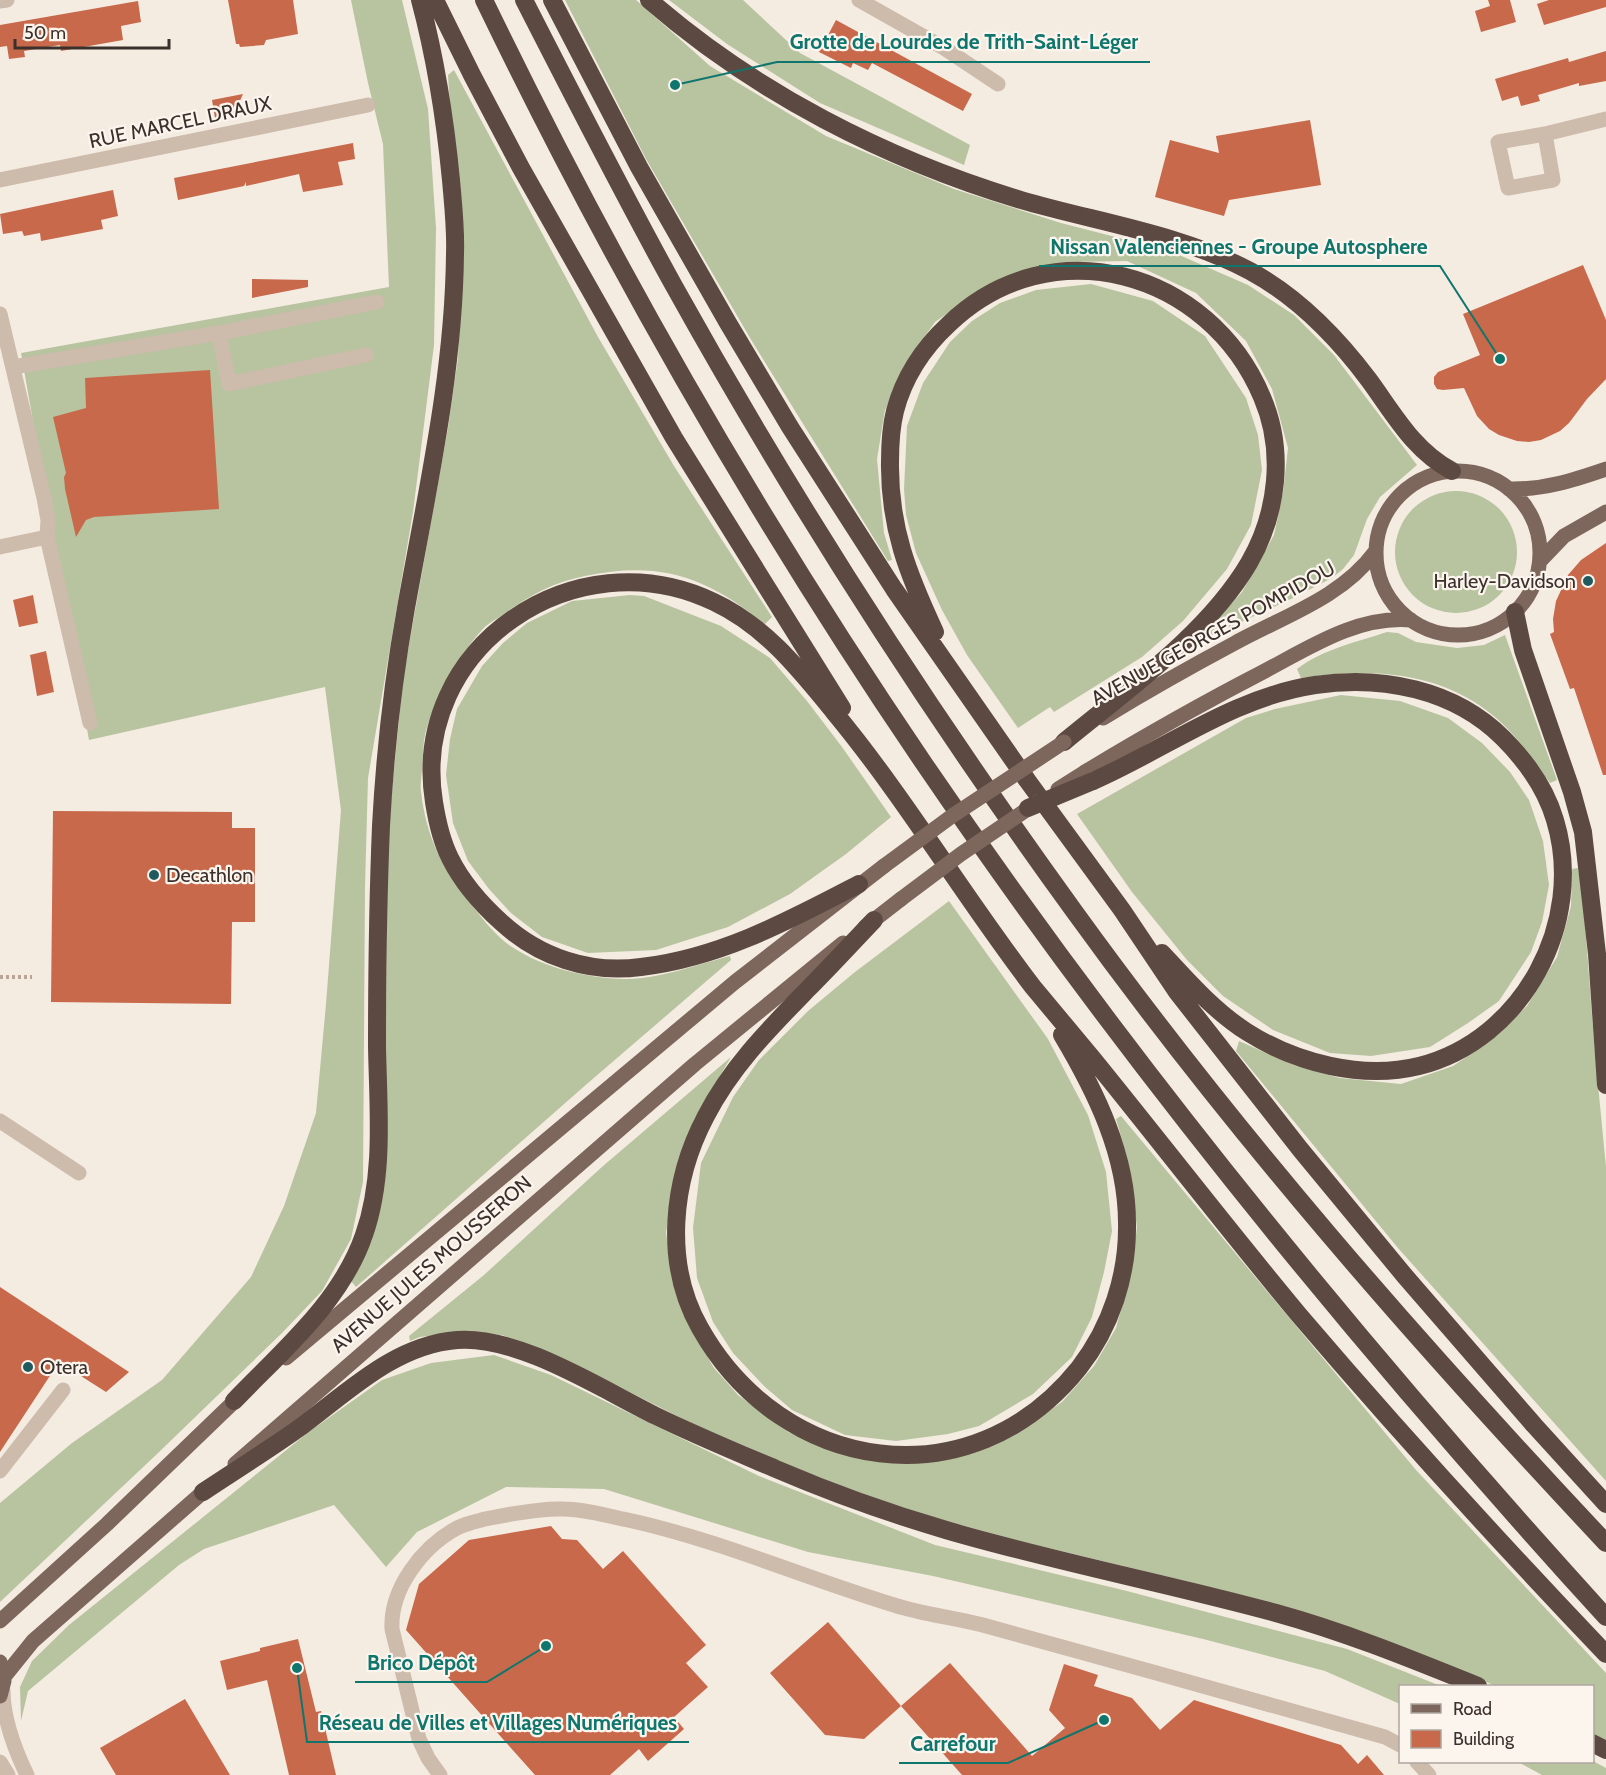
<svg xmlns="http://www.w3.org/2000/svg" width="1606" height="1775" viewBox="0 0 1606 1775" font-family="Cabin,sans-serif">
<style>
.grass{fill:#b8c4a0}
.building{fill:#c8694b}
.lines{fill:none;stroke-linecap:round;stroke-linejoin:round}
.path{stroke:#b9a596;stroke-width:4;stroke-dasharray:3 3;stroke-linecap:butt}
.minor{stroke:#cdbbac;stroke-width:15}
.major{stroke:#7d675c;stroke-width:15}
.highway{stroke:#5c4a42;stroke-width:18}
.major-bridge{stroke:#7d675c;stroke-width:15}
.highway-bridge{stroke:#5c4a42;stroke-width:18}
.poi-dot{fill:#1f5a5e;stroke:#fbf5ee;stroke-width:2}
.labels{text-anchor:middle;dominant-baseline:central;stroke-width:4.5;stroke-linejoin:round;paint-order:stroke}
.street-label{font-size:20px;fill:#3b302b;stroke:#fbf5ee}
.poi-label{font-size:20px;fill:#3b302b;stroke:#fbf5ee;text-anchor:start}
.leader{fill:none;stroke:#0f766e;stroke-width:2}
.callout-dot{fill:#0f766e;stroke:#fbf5ee;stroke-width:2}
.callout-label{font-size:21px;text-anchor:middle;font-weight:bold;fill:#0f766e;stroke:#fbf5ee;stroke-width:4.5;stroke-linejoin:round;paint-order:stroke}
</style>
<rect width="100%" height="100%" fill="#f4ebe1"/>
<!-- grass -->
<path class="grass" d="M351,0H402L428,109L436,228L434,345L413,512L368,778L365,887L363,1182L351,1239L322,1291L282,1333L157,1454L0,1602V1503L72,1443L162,1380L251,1277L284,1206L316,1113L326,1004L341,810L325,687L89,740L21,353L389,287L383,144L368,83Z
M565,0H636L710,66L826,136L954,189L1061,223L1170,251L1248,285L1294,315L1334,355L1417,465L1380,497L1367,519L1354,555L1343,569L1332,578L1291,599L1194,644L1242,592L1274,535L1283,493L1288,448L1272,389L1246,341L1196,293L1127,261L1070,262L1028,271L978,292L935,322L911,356L885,410L877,459L884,533L892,560L888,561L753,343L646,159Z
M669,0H743L800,53L970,145L964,165L820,103L727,44Z
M454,70L598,337L674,466L772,617L765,624C707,577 660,560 585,576C553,582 527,597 501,616C495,620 487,624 482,630C460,653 429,708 424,741C423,750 423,759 422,768C422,775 420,783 421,791C426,838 444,872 474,908C485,922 497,937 512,947C544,968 586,978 624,979C656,980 699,964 730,956L731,960L588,1083L356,1287L351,1281L372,1240L385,1180L387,843L403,678L448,428L458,358L461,283L448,75Z
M1091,284L1153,301L1205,336L1246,398L1258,435L1262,470L1251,525L1227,569L1183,621L1142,657L1054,712L1050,707L1018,728L967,655L942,610L916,553L906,515L904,489L907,426L923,383L950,342L972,321L1000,303L1036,290Z
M1395 552a61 61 0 1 1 122 0a61 61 0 1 1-122 0Z
M630,595L644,596L721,626L770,658L807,701L842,747L891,817L846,854L790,894L728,927L656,950L588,953L542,937L511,913L489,889L468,861L453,823L446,775L450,739L457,709L482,666L503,643L527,623L572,601Z
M1387,632L1398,633L1416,642L1457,648L1484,645L1505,635L1557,780L1550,783C1532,757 1512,729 1486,710C1433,670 1364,668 1301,678L1297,669C1323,649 1357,642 1387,632Z
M1341,695L1400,701L1448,718L1482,743L1510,772L1529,800L1543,841L1549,885L1542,922L1531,952L1499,1001L1468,1023L1430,1047L1371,1056L1330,1053L1273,1030L1223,996L1187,960L1132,892L1077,814L1246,718L1275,709Z
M1578,868L1583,898L1595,1054L1606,1167V1481L1398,1248L1236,1051L1239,1041L1296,1066L1340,1078L1401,1084L1453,1066L1489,1042L1527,1006L1557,957L1571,906L1572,869Z
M949,901L1048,1039L1088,1115L1106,1172L1112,1231L1104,1272L1092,1317L1072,1357L1033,1394L979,1426L948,1434L896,1441L845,1435L792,1410L764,1386L733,1353L713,1322L697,1278L693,1228L701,1163L733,1097L759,1060L808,1011L855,972Z
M731,1057L694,1120L673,1184L666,1233L672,1269L685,1318L714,1368L738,1395L788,1432L837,1452L927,1461L966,1455L1022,1430L1062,1402L1094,1366L1116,1328L1131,1273L1137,1227L1126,1153L1116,1119L1121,1116L1416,1470L1606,1673V1744L1593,1736L1592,1686H1496L1449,1667L1190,1582L1019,1541L904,1509L810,1474L693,1424L558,1356L502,1335L460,1332L420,1337L410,1341L409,1336L484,1275L603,1166Z
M494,1355L551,1375L759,1476L935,1545L1123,1590L1347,1649L1441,1686H1400V1704L1325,1671L1203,1639L933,1576L808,1552L604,1489L506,1487L417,1532L386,1567L334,1505L204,1549L179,1565L28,1691L21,1721L20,1687L32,1661L69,1625L310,1431L382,1380L431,1363Z
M1593,1761L1606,1768V1775H1542L1518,1762Z"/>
<!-- building -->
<path class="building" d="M228,0H293L298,34L266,40L264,45L240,47L239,44H236Z
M1488,0H1510L1516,22L1481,32L1475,11L1490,6Z
M1549,0H1606V7L1544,25L1537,4Z
M138,1L141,22L121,26L123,40L61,51L60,45L24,51L25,57L9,59L7,46L0,47V25Z
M836,20L972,94L963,111L872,63L868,70L853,63L851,68L819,52Z
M1606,51V81L1579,86V83L1538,95L1540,101L1521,106L1518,96L1502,101L1495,79L1568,58L1569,62Z
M243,94L234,114L215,118L212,100Z
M1310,120L1321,185L1229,200L1224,216L1155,197L1170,140L1219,153L1216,136Z
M353,143L355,159L338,162L343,185L303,192L299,174L246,186V182L244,186L178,200L174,178Z
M113,190L118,216L101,220L103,229L41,241L40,233L24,236L22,231L3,234L0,214Z
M1583,265L1606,320V379L1587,399L1569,423L1560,431L1541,440L1529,442L1517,441L1499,435L1489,429L1477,416L1464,388L1443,390L1437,389L1434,384V377L1438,372L1480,355L1463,314Z
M252,279L308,280V287L252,298Z
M210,370L219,509L94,517L86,520L76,537L65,489L64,477L66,473L53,417L86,408L85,378Z
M1606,543V775H1603L1574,688L1570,689L1550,634L1554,632L1553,619L1556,601L1568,575L1581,560Z
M33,595L38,623L19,627L13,600Z
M46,651L54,692L37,696L30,655Z
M53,811L232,812V828H255V922H232L231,1004L51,1002Z
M0,1287L129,1372L106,1392L59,1362L0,1452Z
M551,1526L562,1539L577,1540L603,1569L623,1551L706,1645L686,1663L708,1687L674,1717L684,1729L648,1761L639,1749L610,1775H535L406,1630L419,1584L469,1540Z
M828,1622L901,1706L864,1739L825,1735L770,1673Z
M298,1639L316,1712L321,1711L336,1775H289L267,1680L227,1690L220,1661L260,1651V1648Z
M950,1663L1032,1756L1065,1728L1049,1710L1064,1664L1098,1675L1094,1686L1132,1698L1160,1730L1194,1700L1341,1745L1358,1764L1367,1755L1384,1775H962L901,1706Z
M185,1699L230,1775H116L100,1748Z"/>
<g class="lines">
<!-- path -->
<path class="path" d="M0,977H32"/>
<!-- minor -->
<path class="minor" d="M859,0L944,48L998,84
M0,1L7,0
M1545,134L1553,180L1508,188L1498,142L1545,134L1606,119
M0,180L368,105
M0,314L44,498L48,520L47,537L90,723
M219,333L229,384L366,355
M13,367L219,333L377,302
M0,547L47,537
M0,1121L79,1173
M0,1471L63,1390
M3,1690C3,1719 14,1748 27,1775
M0,1762L8,1775
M1417,1762L1429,1775
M440,1775L428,1758L419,1739L392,1629C390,1589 422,1547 457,1528C477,1518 541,1508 564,1509C585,1509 607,1516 628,1520C719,1540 805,1578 894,1605C925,1615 958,1618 990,1627C1122,1663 1253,1700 1385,1737L1400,1745"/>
<!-- major -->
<path class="major" d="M1376 553a82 82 0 1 1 164 0a82 82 0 1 1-164 0Z
M1509,489C1544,490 1574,480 1606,469
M1540,561L1564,536L1606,512
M1103,718C1146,692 1190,667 1235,643C1284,616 1341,598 1375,552
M1085,772C1143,737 1201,704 1261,673C1307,649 1357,615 1411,620
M865,927L901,899
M286,1358L735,982L884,866
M235,1464L695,1064L843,943
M0,1621L107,1524L242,1394
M0,1662L4,1681L0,1696
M4,1677L33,1641L210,1486"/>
<!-- highway -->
<path class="highway" d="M435,0L472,75L521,168L674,438L842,708
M484,0C612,265 759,521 925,765C1130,1066 1361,1348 1606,1617
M524,0C573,96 622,192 674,286C794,502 929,711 1074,911C1235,1134 1417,1342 1606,1543
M552,0L639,167L728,323L790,427L894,589L1027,780L1122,910L1177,992L1300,1149L1404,1275L1534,1425L1606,1504
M649,0C756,93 885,159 1021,200C1096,222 1181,234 1250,271C1298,297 1336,336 1369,380C1394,414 1413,450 1452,471
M1515,612L1523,650L1572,792L1583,832L1597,954L1606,1085
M935,632C908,574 889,527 890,462C890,445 891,427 895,411C904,377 923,348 949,324C1051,226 1209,271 1262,397C1285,450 1278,513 1249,563C1208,633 1127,690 1064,742
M1093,781C1166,749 1234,697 1315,685C1381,675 1454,689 1503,738C1526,761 1546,789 1555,820C1586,922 1523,1040 1419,1066C1362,1080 1296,1063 1247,1032C1214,1011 1188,981 1162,953
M859,884C790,920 720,958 641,967C589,974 539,957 501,922C481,904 462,882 450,858C441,840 437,821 434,802C409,647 576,535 714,602C765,626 799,669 834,712C906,799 964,897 1033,987C1053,1011 1073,1035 1093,1059C1162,1144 1229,1231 1299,1315C1398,1431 1501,1544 1606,1654
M874,920C852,943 830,967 807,990C769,1029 731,1067 706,1116C672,1180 663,1263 700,1328C782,1474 971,1503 1079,1368C1111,1327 1128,1275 1127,1223C1127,1155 1096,1092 1062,1035
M234,1401C282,1351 341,1302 364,1235C385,1175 378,1108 377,1046C377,973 378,899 381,826C385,753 393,680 406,608C427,491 454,373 455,253C456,229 453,204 451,180C445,118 436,60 420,0
M203,1492C236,1470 270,1449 302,1426C349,1391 395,1345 457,1340C518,1335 601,1389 656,1416C695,1435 736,1452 776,1469C832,1493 888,1513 946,1530C1055,1562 1166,1583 1276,1613C1345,1632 1411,1659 1478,1686
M1592,1743L1606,1750"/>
<!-- major-bridge -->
<path class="major-bridge" d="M1058,789L1085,772
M884,866L952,816L1064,742
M901,899L961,854L1038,802"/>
<!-- highway-bridge -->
<path class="highway-bridge" d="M1028,808L1093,781"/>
</g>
<!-- markers -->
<g class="poi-dot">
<circle cx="1588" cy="581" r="6"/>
<circle cx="154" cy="875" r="6"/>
<circle cx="28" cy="1367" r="6"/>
</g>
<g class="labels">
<!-- street labels -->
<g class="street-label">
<text transform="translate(180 122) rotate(-12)">RUE MARCEL DRAUX</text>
<text transform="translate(1213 633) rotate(-29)">AVENUE GEORGES POMPIDOU</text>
<text transform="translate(431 1264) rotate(-41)">AVENUE JULES MOUSSERON</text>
</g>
<!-- poi labels -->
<g class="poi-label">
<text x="1576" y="581" text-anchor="end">Harley-Davidson</text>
<text x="166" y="875">Decathlon</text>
<text x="40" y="1367">Otera</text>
</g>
</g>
<!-- callouts -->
<path class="leader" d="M675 85L777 62H1150M1500 359L1440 266H1039M546 1646L487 1682H355M297 1668L307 1742H689M1104 1720L1008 1763H899"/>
<g class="callout-dot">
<circle cx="675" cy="85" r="6"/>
<circle cx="1500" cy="359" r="6"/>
<circle cx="546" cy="1646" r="6"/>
<circle cx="297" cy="1668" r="6"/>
<circle cx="1104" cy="1720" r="6"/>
</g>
<g class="callout-label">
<text x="964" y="49">Grotte de Lourdes de Trith-Saint-Léger</text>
<text x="1239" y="254">Nissan Valenciennes - Groupe Autosphere</text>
<text x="421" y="1670">Brico Dépôt</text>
<text x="498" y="1730">Réseau de Villes et Villages Numériques</text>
<text x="953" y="1751">Carrefour</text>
</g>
<!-- legend -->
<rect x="1399" y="1685" width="195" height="78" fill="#fbf5ee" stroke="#aea6a0" stroke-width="1.5"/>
<rect x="1411" y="1704" width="30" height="9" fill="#7d675c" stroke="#aea6a0" stroke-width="1.5"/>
<text x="1453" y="1715" font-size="18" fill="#3b302b">Road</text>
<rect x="1411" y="1730" width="30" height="18" fill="#c8694b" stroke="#aea6a0" stroke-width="1.5"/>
<text x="1453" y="1745" font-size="18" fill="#3b302b">Building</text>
<!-- scale -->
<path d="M15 39v9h154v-9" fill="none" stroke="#3b302b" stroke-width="3"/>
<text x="24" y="39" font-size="18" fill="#3b302b" stroke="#fbf5ee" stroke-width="4.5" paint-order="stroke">50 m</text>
</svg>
